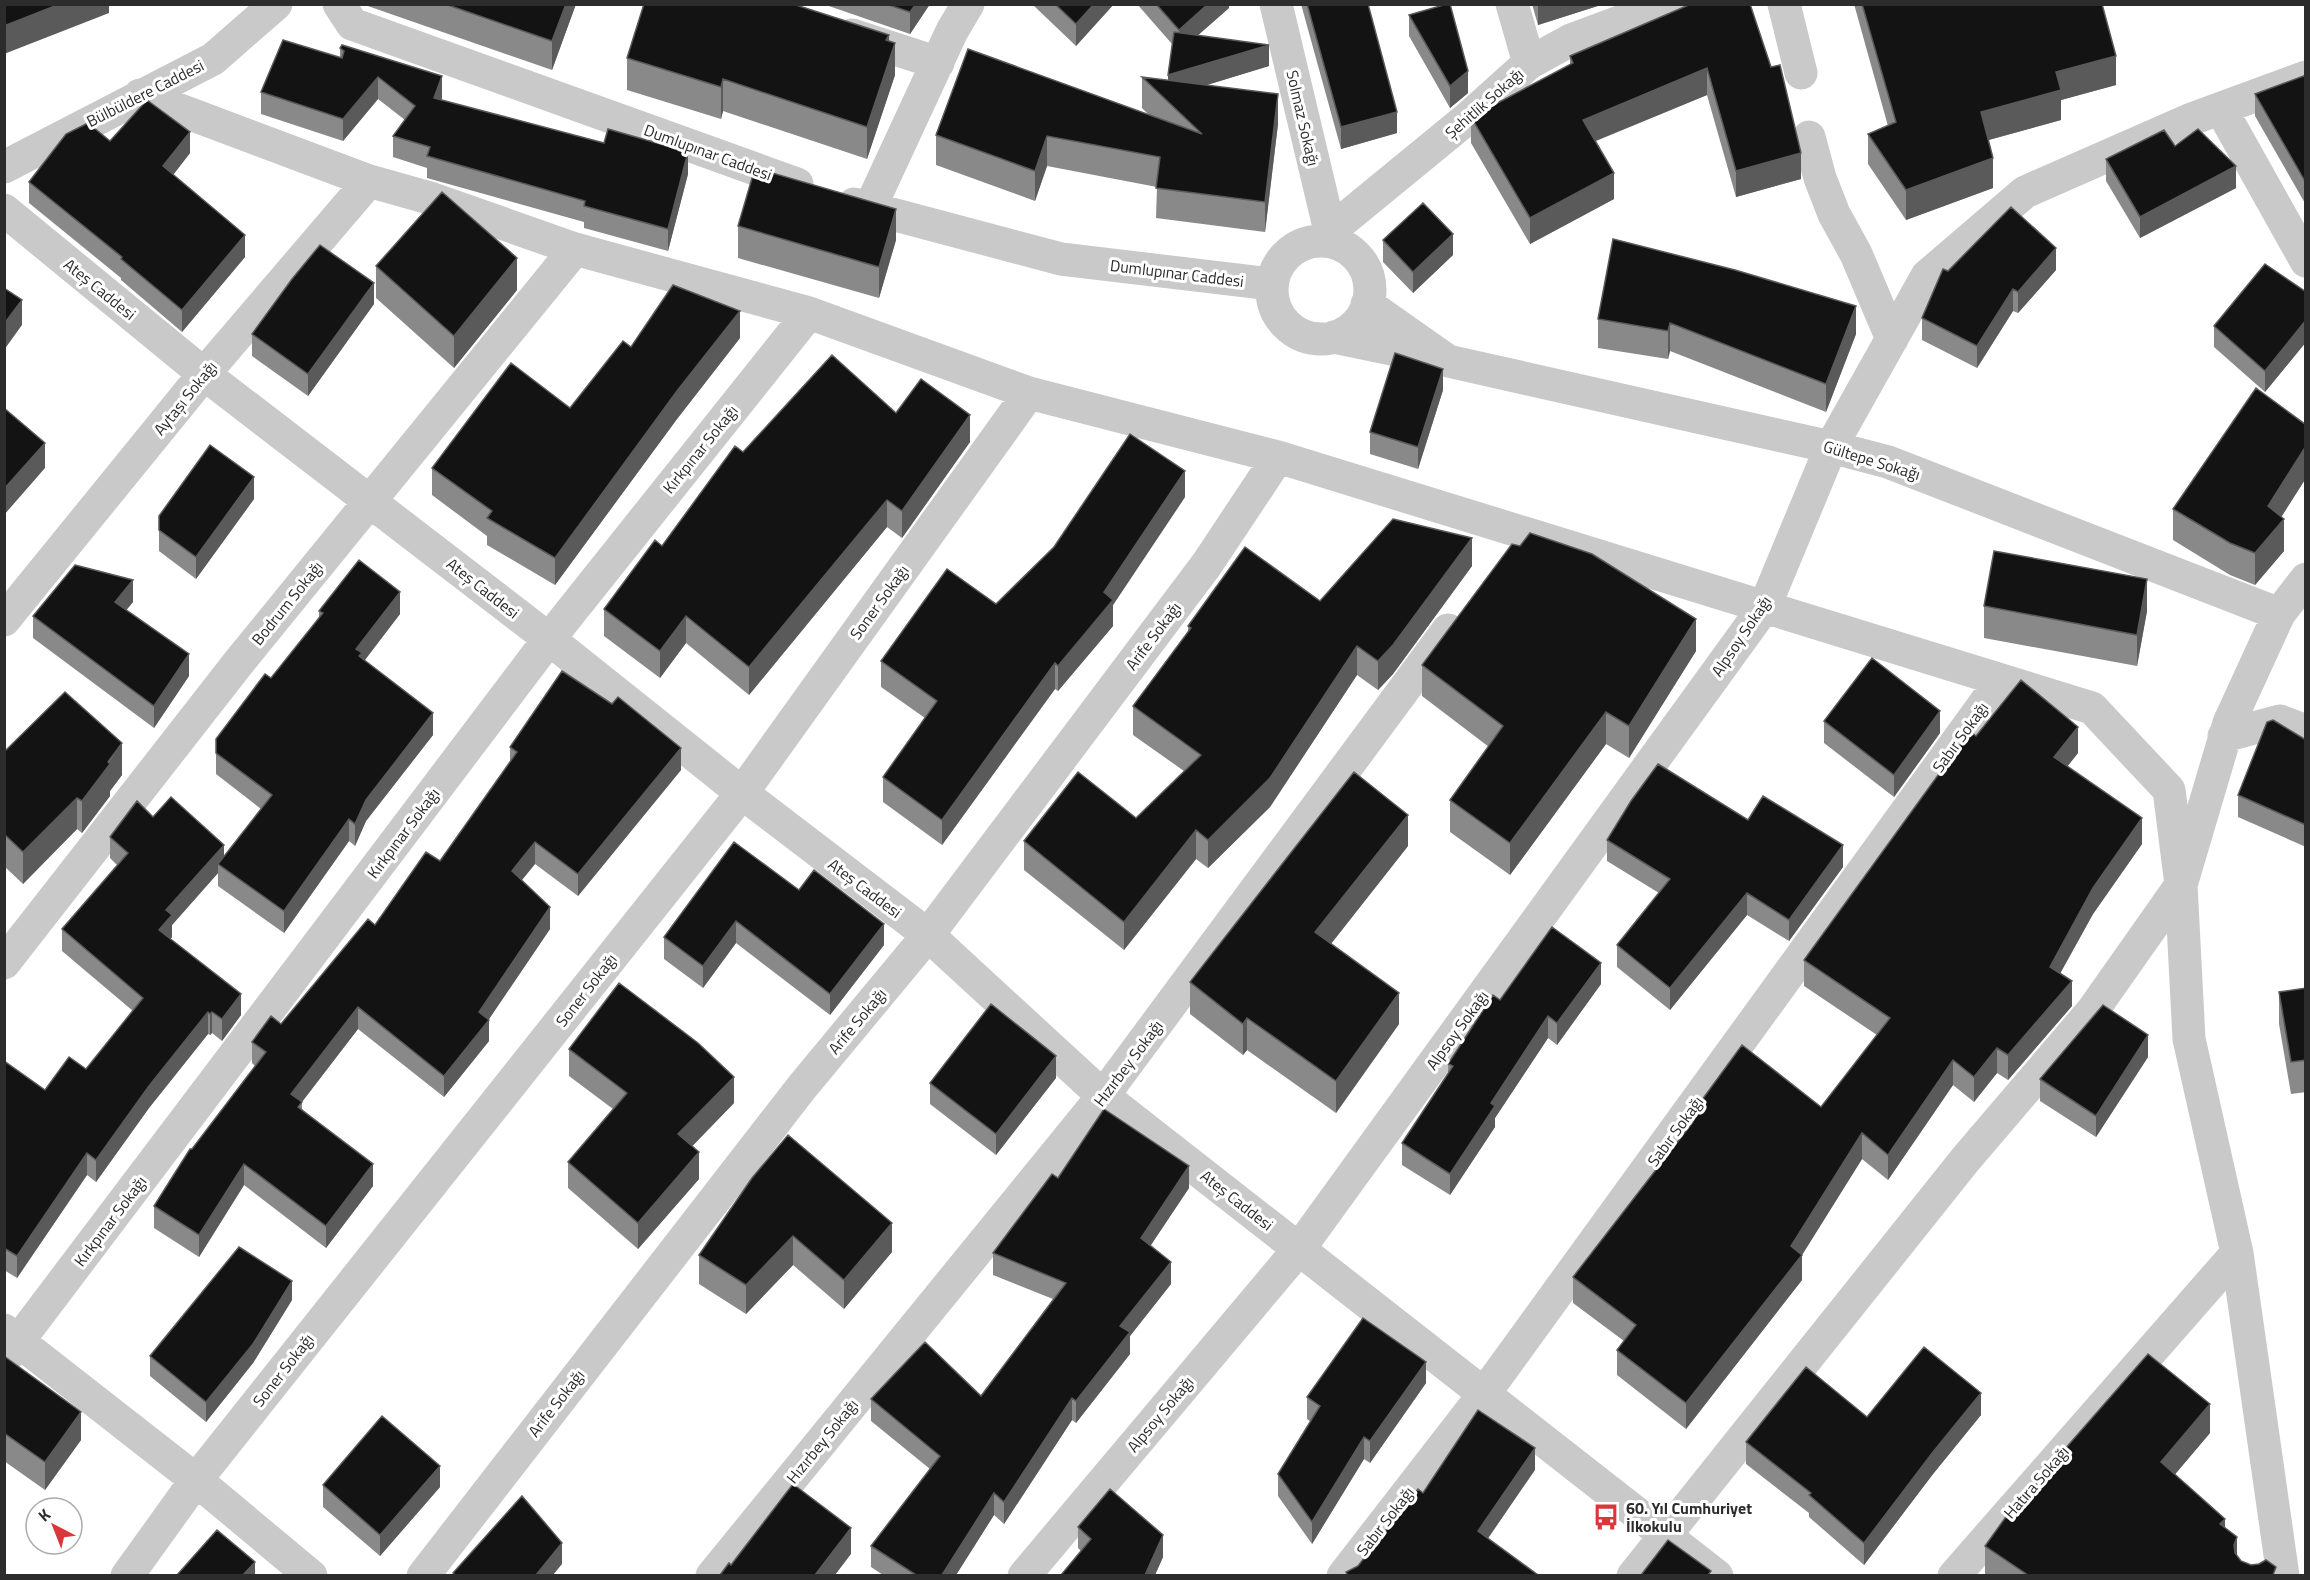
<svg xmlns="http://www.w3.org/2000/svg" width="2310" height="1580" viewBox="0 0 2310 1580" font-family="'Titillium Web',sans-serif">
<style>
.lines{fill:none;stroke-linecap:round;stroke-linejoin:round}
.minor{stroke:#c9c9c9;stroke-width:33}
.wall{fill:#898989}
.shaded-wall{fill:#5a5a5a}
.building{fill:#131313;stroke:#5a5a5a;stroke-width:1.5}
.labels{text-anchor:middle;dominant-baseline:central;stroke-width:6;stroke-linejoin:round;paint-order:stroke}
.street-label{font-size:16px;fill:#2c2c2c;stroke:#fff}
.poi-label{font-size:16px;font-weight:bold;fill:#2c2c2c;stroke:#fff;text-anchor:start}
</style>
<rect width="100%" height="100%" fill="#fff"/>
<g class="lines">
<!-- minor -->
<path class="minor" d="M339,4L352,24L797,184
M1276,4L1330,231
M1512,4L1529,63
M1784,4L1801,73
M852,35L938,63
M140,95L369,181L433,199L575,249L809,313L1029,393L1278,457L2092,708L2169,790L2181,885L2093,1010L1965,1160L1633,1576
M2221,109L2306,261
M1809,137L1820,178L1834,214L1856,254L1892,339
M4,167L213,59L276,4
M854,204L1061,259L1272,284
M4,210L204,374L549,639L742,793L928,935L1103,1096L1717,1576
M869,210L952,31L968,4
M1327,241L1330,231L1469,117L1529,63L1571,40L1668,4
M1272 290a49 49 0 1 1 98 0a49 49 0 1 1-98 0Z
M1367,304L1448,361L1831,447L1888,462L2279,614
M1334,337L1435,358
M4,620L204,374L369,181
M2224,736L2280,721L2306,731
M4,963L239,662L575,249
M4,1330L196,1480L311,1576
M4,1360L549,639L809,313
M127,1576L196,1480L742,793L1029,393
M423,1576L802,1087L928,935L1207,564L1278,457
M712,1576L1103,1096L1448,630
M1024,1576L1299,1249L1765,606L1831,447L1927,276L2025,192L2189,120L2306,77
M1343,1576L1484,1394L2001,681
M1954,1576L2237,1253
M2283,1576L2237,1253L2189,1039L2181,885L2229,723L2279,614L2306,579"/>
</g>
<!-- wall -->
<path class="wall" d="M362,4H576L552,70Z
M823,4H930L910,34Z
M1032,4H1114L1076,46Z
M1137,4H1229V8L1198,35L1269,66L1206,85L1278,124L1265,232L1156,218L1157,187L1047,166L1035,201L936,165V135L1149,115L1142,108V77L1168,80L1172,44Z
M1301,4H1368L1397,133L1341,149Z
M1532,4H1604L1538,25Z
M1691,4L1801,179L1736,197L1707,95L1596,141L1614,199L1530,244L1471,143V117L1570,65V56Z
M1854,4H2102L2116,85L2061,100V120L1989,140L1993,188L1906,220L1868,164V134L1888,126Z
M1409,15L1468,93L1450,108L1409,36Z
M340,48L442,98L441,100L688,174L668,251L584,228V222L427,178V168L393,157V136L405,120L378,99L343,141L261,114V92L340,57Z
M627,58L895,75L867,159L723,111L721,119L627,90Z
M2306,75V205L2255,116V94Z
M110,141L190,153L173,175L245,257L182,332L121,280V278L29,203V182Z
M2106,159L2236,188L2140,238L2106,181Z
M738,226L896,240L879,298L738,258Z
M1383,240L1453,255L1413,293L1383,262Z
M376,266L517,290L454,368L376,298Z
M2056,270L2018,313L2013,311L1977,368L1922,340V318L1948,271Z
M2306,292V342L2265,392L2214,347V326Z
M374,304L308,396L252,356V334Z
M1598,319L1856,334L1826,412L1670,351L1668,359L1598,348Z
M740,338L677,419L555,585L487,545V536L432,495V468L570,408L631,347Z
M1443,390L1418,469L1370,454V432Z
M896,413L970,442L902,538L887,527L749,695L686,643L660,678L604,636V609L662,546L743,452Z
M2306,478L2281,517L2284,551L2255,585L2230,575L2173,540V509Z
M1185,497L1113,605V626L1058,691L1055,689L942,845L883,802V777L925,718L881,687V661L996,604Z
M254,499L196,579L159,551V516Z
M1472,566L1393,674L1378,690L1357,675L1270,807L1208,868L1196,859L1124,950L1024,870V841L1136,818L1184,771L1133,735V706L1188,632V626L1320,601Z
M133,602L126,610L189,676L154,728L33,638V616Z
M1984,606L2147,611L2137,666L1984,638Z
M319,611L400,614L364,660L433,735L366,821L355,846L349,841L284,933L218,886V873L172,925V937L170,939L241,1015L222,1041L212,1033L210,1035L208,1034L149,1108L96,1182L87,1175L17,1278L4,1270V1061L45,1090L86,1069L133,1011L62,951V929L117,865L110,858V837L153,817L224,856L261,809L216,774V739L271,678L319,617Z
M1696,651L1629,758L1606,744L1510,875L1450,832V800L1489,747L1422,696V665Z
M1824,721L1940,733L1894,797L1824,743Z
M1976,736L2078,753L2067,767L2142,844L2093,914L2060,973L2072,1006L2008,1080L1997,1073L1974,1102L1953,1085L1888,1180L1862,1159L1802,1255V1280L1686,1429L1617,1375V1350L1624,1341L1573,1303V1277L1688,1128V1119L1821,1107L1877,1035L1804,986V960Z
M2306,740V847L2238,817V795Z
M510,747L681,770L578,896L535,864L522,880L550,929L489,1019V1041L444,1097L358,1029L302,1102V1109L373,1186L326,1248L244,1185L199,1257L154,1228V1206L192,1149L255,1066L252,1063V1042L281,1024L375,925L440,861L510,762Z
M4,752L122,775L110,791V796L82,833L77,829L23,884L4,866Z
M1748,820L1843,867L1789,941L1747,915L1670,1010L1617,967V945L1659,893L1607,861V840Z
M1408,846L1331,944L1399,1024L1336,1113L1247,1050L1243,1055L1190,1014V982Z
M799,890L884,945L830,1015L736,943L703,988L664,959V937Z
M1601,984L1557,1045L1548,1038L1495,1118V1127L1450,1195L1402,1165V1143L1448,1073V1064L1500,1000Z
M2306,988V1092L2291,1094L2279,1024V992Z
M569,1049L734,1103L692,1146L699,1179L638,1249L568,1188V1162L613,1109L569,1076Z
M2148,1057L2096,1137L2040,1101V1079Z
M1056,1078L996,1155L930,1104V1083Z
M752,1178L892,1252L844,1309L793,1265L746,1314L699,1284V1255Z
M1058,1178L1189,1188L1150,1246L1171,1284L1130,1336V1354L1076,1423L1072,1420L1004,1524L994,1515L956,1575H883L871,1567V1546L930,1469L871,1421V1399L981,1396L1053,1299L993,1275V1253Z
M292,1300L253,1363L206,1422L150,1376V1356Z
M4,1356L81,1440L45,1490L4,1461Z
M1426,1383L1370,1463L1364,1459L1312,1544L1278,1496V1474L1311,1422L1307,1419V1397Z
M1981,1415L1933,1474L1864,1565L1809,1517V1513L1746,1464V1442L1867,1417Z
M2210,1433L2175,1474L2225,1527L2237,1556L2241,1561L2276,1575H1985V1546Z
M323,1485L440,1487L380,1556L323,1507Z
M1078,1527L1163,1557L1155,1575H1061L1081,1551L1078,1548Z"/>
<!-- shaded-wall -->
<path class="shaded-wall" d="M60,4H109V13L4,54V26Z
M566,4H576L552,70V41Z
M916,4H930L910,34V12Z
M1094,4H1114L1076,46V24Z
M1208,4H1229V8L1179,52V30Z
M1538,4H1604L1538,25Z
M889,35V60L895,43V75L867,159V127L886,40Z
M1269,45V66L1168,97V75Z
M2116,56V85L2061,100V120L1981,142V112L2056,72Z
M1707,68V95L1583,146V120Z
M1468,71V93L1450,108V86Z
M442,76V98L434,120V98Z
M378,77V99L343,141V119Z
M723,79V111L721,119V87Z
M1278,94V124L1265,232V202Z
M1397,112V133L1341,149V127Z
M190,132V153L163,188V166Z
M1047,136V166L1035,201V171Z
M688,152V174L668,251V229Z
M1801,153V179L1736,197V171Z
M1993,158V188L1906,220V190Z
M2236,166V188L2140,238V217Z
M1614,173V199L1530,244V218Z
M896,209V240L879,298V267Z
M1453,234V255L1413,293V272Z
M245,235V257L182,332V310Z
M2056,248V270L2018,313V292Z
M517,258V290L454,368V336Z
M374,283V304L308,396V374Z
M2013,289V311L1977,368V346Z
M22,300V325L4,350V324Z
M1856,306V334L1826,412V384Z
M740,311V338L677,419L555,585V558L677,391Z
M2306,320V342L2265,392V371Z
M1670,323V351L1668,359V331Z
M1443,369V390L1418,469V447Z
M970,415V442L902,538V511Z
M45,443V468L4,515V489Z
M2306,446V478L2268,538V506Z
M1185,471V497L1113,605V626L1058,691V666L1104,592Z
M254,477V499L196,579V557Z
M887,500V527L749,695V667Z
M2284,519V551L2255,585V553Z
M1472,538V566L1393,674L1378,690V661Z
M2147,579V611L2137,666V635Z
M133,580V602L115,624V602Z
M400,592V614L362,664L356,649Z
M686,616V643L660,678V651Z
M1696,619V651L1629,758V726Z
M1357,646V675L1270,807L1208,868V840Z
M189,654V676L154,728V706Z
M1055,663V689L942,845V820Z
M1940,711V733L1894,797V775Z
M1606,712V744L1510,875V843Z
M433,713V735L366,821L355,846V824L366,800Z
M2078,727V753L2054,783V757Z
M122,743V775L110,791V796L82,833V801Z
M681,748V770L578,896V874Z
M77,798V829L23,884V852Z
M1408,815V846L1315,964V932Z
M2142,818V844L2093,914L2050,992V967L2093,888Z
M349,819V841L284,933V911Z
M1196,830V859L1124,950V922Z
M535,842V864L512,892V871Z
M224,845V866L218,864V873L172,925V937L159,952V930L166,910Z
M1843,845V867L1789,941V920Z
M1747,893V915L1670,1010V988Z
M550,907V929L487,1022L489,1020V1041L444,1097V1076L479,1012Z
M736,921V943L703,988V966Z
M884,924V945L830,1015V994Z
M1601,963V984L1557,1045V1023Z
M2072,981V1006L2008,1080V1055Z
M1399,993V1024L1336,1113V1081Z
M241,994V1015L222,1041V1019Z
M358,1007V1029L291,1116V1094Z
M208,1012V1034L149,1108L96,1182V1160L149,1086Z
M212,1012V1033L210,1035V1014Z
M1548,1016V1038L1495,1118V1127L1450,1195V1174L1491,1103Z
M1247,1018V1050L1243,1055V1024Z
M2148,1035V1057L2096,1137V1116Z
M1997,1048V1073L1974,1102V1077Z
M1056,1056V1078L996,1155V1134Z
M1953,1060V1085L1888,1180V1155Z
M734,1077V1103L678,1161V1134Z
M1862,1133V1159L1802,1255V1280L1686,1429V1403L1791,1246Z
M699,1152V1179L638,1249V1223Z
M87,1153V1175L17,1278V1256Z
M244,1164V1185L199,1257V1235Z
M373,1164V1186L326,1248V1226Z
M1189,1166V1188L1141,1260V1238Z
M892,1223V1252L844,1309V1280Z
M793,1236V1265L746,1314V1285Z
M1171,1262V1284L1130,1336V1354L1076,1423V1401L1120,1326Z
M292,1281V1300L253,1363L206,1422V1402Z
M1426,1362V1383L1370,1463V1441Z
M1981,1393V1415L1933,1474L1864,1565V1543L1933,1452Z
M1072,1398V1420L1004,1524V1502Z
M2210,1404V1433L2161,1491V1462Z
M81,1412V1440L45,1490V1462Z
M1364,1437V1459L1312,1544V1522Z
M1535,1448V1470L1478,1553V1531Z
M440,1466V1487L380,1556V1535Z
M994,1493V1515L956,1575H942Z
M2225,1519V1548L2220,1524Z
M851,1528V1554L835,1575H815Z
M1163,1535V1557L1155,1575H1145Z
M2237,1537V1566L2234,1545Z
M562,1543V1564L553,1575H536Z
M255,1562V1575H243Z"/>
<!-- building -->
<path class="building" d="M4,4H60L4,26Z
M445,4H566L552,41Z
M644,4H793L889,35L886,40L895,43L867,127L723,79L721,87L627,58Z
M886,4H916L910,12Z
M1055,4H1094L1076,24Z
M1156,4H1208L1179,30Z
M1307,4H1368L1397,112L1341,127Z
M1447,4H1450L1468,71L1450,86L1409,15Z
M1691,4H1750L1771,67L1780,65L1801,153L1736,171L1707,68L1583,120L1614,173L1530,218L1471,117L1573,63L1570,56Z
M1862,4H2102L2116,56L2056,72L2061,90L1981,112L1993,158L1906,190L1868,134L1896,122Z
M1174,32L1269,45L1168,75Z
M283,40L342,58L344,51L340,48L342,45L442,76L434,98L604,143L608,129L688,152L668,229L584,206L585,201L427,156L430,147L393,136L415,106L378,77L343,119L261,92Z
M968,49L1202,134L1142,77L1278,94L1265,202L1156,188L1160,157L1047,136L1035,171L936,135Z
M2306,75V183L2255,94Z
M147,100L190,132L163,166L245,235L182,310L121,259L122,257L29,182L66,134L88,123L110,141Z
M2198,129L2236,166L2140,217L2106,159L2164,130L2175,146Z
M755,168L896,209L879,267L738,226Z
M442,192L517,258L454,336L376,266Z
M1423,203L1453,234L1413,272L1383,240Z
M2011,207L2056,248L2018,292L2013,289L1977,346L1922,318L1943,269L1948,271Z
M1613,239L1735,270L1856,306L1826,384L1670,323L1668,331L1598,319Z
M320,245L374,283L308,374L252,334L292,279Z
M2265,264L2306,292V320L2265,371L2214,326Z
M673,285L740,311L677,391L555,558L487,518L492,511L432,468L511,363L570,408L623,341L631,347Z
M4,288L22,300L4,324Z
M1395,353L1443,369L1418,447L1370,432Z
M832,355L896,413L921,379L970,415L902,511L887,500L749,667L686,616L660,651L604,609L655,540L662,546L735,446L743,452Z
M2256,388L2306,425V446L2268,506L2284,519L2255,553L2230,543L2173,509Z
M4,408L45,443L4,489Z
M1130,434L1185,471L1104,592L1113,600L1058,666L1055,663L942,820L883,777L937,701L881,661L947,569L996,604L1054,547Z
M210,445L254,477L196,557L159,530V516Z
M1393,519L1472,538L1393,645L1378,661L1357,646L1270,778L1208,840L1196,830L1124,922L1024,841L1078,772L1136,818L1201,755L1133,706L1191,628L1188,626L1245,547L1320,601Z
M1530,533L1592,554L1696,619L1629,726L1606,712L1510,843L1450,800L1503,726L1422,665L1512,544L1520,546Z
M1994,551L2147,579L2137,635L1984,606Z
M359,560L400,592L356,649L362,653L359,656L433,713L366,800L355,824L349,819L284,911L218,864L272,795L216,753V739L265,674L271,678L323,613L319,611Z
M75,565L133,580L115,602L189,654L154,706L33,616Z
M1872,658L1940,711L1894,775L1824,721Z
M562,671L612,704L618,697L681,748L578,874L535,842L512,871L550,907L479,1012L489,1020L444,1076L358,1007L291,1094L302,1102L298,1107L373,1164L326,1226L244,1164L199,1235L154,1206L190,1149H192L266,1052L252,1042L271,1016L281,1024L368,919L375,925L426,852L440,861L517,752L510,747Z
M2021,680L2078,727L2054,757L2142,818L2093,888L2050,967L2072,981L2008,1055L1997,1048L1974,1077L1953,1060L1888,1155L1862,1133L1791,1246L1802,1255L1686,1403L1617,1350L1636,1325L1573,1277L1693,1122L1688,1119L1742,1045L1821,1107L1890,1018L1804,960L1970,731L1976,736Z
M65,692L122,743L108,762L110,764L82,801L77,798L23,852L4,834V752Z
M2273,720L2306,740V825L2238,795L2267,722Z
M1658,764L1748,820L1763,796L1843,845L1789,920L1747,893L1670,988L1617,945L1670,879L1607,840L1631,801Z
M1354,772L1408,815L1315,932L1399,993L1336,1081L1247,1018L1243,1024L1190,982Z
M171,797L224,845L166,910L172,915L159,930L241,994L222,1019L212,1012L210,1014L208,1012L149,1086L96,1160L87,1153L17,1256L4,1248V1061L45,1090L69,1057L86,1069L143,998L62,929L128,853L110,837L137,801L153,817Z
M734,842L799,890L814,870L884,924L830,994L736,921L703,966L664,937Z
M1552,927L1601,963L1557,1023L1548,1016L1491,1103L1495,1106L1450,1174L1402,1143L1453,1066L1448,1064L1493,995L1500,1000Z
M619,983L698,1043L734,1077L678,1134L699,1152L638,1223L568,1162L627,1093L569,1049Z
M2306,988V1060L2291,1062L2279,992Z
M991,1004L1056,1056L996,1134L930,1083Z
M2103,1005L2148,1035L2096,1116L2040,1079Z
M1104,1109L1189,1166L1141,1238L1171,1262L1120,1326L1130,1332L1076,1401L1072,1398L1004,1502L994,1493L942,1575H916L871,1546L940,1456L871,1399L925,1342L981,1396L1066,1283L993,1253L1052,1174L1058,1178Z
M788,1135L892,1223L844,1280L793,1236L746,1285L699,1255L752,1178Z
M239,1247L292,1281L253,1344L206,1402L150,1356Z
M1363,1318L1426,1362L1370,1441L1364,1437L1312,1522L1278,1474L1320,1406L1307,1397Z
M1924,1347L1981,1393L1933,1452L1864,1543L1809,1495L1811,1493L1746,1442L1806,1367L1867,1417Z
M2148,1354L2210,1404L2161,1462L2225,1519L2220,1524L2237,1537L2234,1545L2235,1553L2241,1561L2251,1565L2259,1564L2266,1560L2276,1567L2273,1575H2028L1985,1546L2008,1514Z
M4,1356L81,1412L45,1462L4,1433Z
M1478,1410L1535,1448L1478,1531L1538,1575H1346L1347,1574L1346,1572L1358,1566L1418,1489L1423,1493Z
M382,1416L440,1466L380,1535L323,1485Z
M793,1484L851,1528L815,1575H720L729,1563L731,1565Z
M1110,1489L1163,1535L1145,1575H1061L1091,1539L1078,1527Z
M522,1496L562,1543L536,1575H455L453,1573Z
M217,1530L255,1562L243,1575H177Z
M1668,1540L1711,1571L1708,1575H1641Z"/>
<!-- icons -->
<defs>
<g id="bus-bare" transform="scale(2.07)"><path d="M-5-6H5V4H4V6H2V4H-2V6H-4V4H-5ZM-3.5-4V0h7V-4ZM-3.5 1.2v1.5H-2V1.2ZM2 1.2v1.5H3.5V1.2Z" fill="#d9383a" stroke="#fff" stroke-width="2.5" paint-order="stroke"/></g>
</defs>
<g fill-rule="evenodd">
<use href="#bus-bare" x="1606" y="1517"/>
</g>
<g class="labels">
<!-- street labels -->
<g class="street-label">
<text transform="translate(145 93) rotate(-27)">Bülbüldere Caddesi</text>
<text transform="translate(1484 103) rotate(-41)">Şehitlik Sokağı</text>
<text transform="translate(1303 118) rotate(77)">Solmaz Sokağı</text>
<text transform="translate(708 152) rotate(20)">Dumlupınar Caddesi</text>
<text transform="translate(1177 273) rotate(7)">Dumlupınar Caddesi</text>
<text transform="translate(100 289) rotate(39)">Ateş Caddesi</text>
<text transform="translate(185 398) rotate(-51)">Aytaşı Sokağı</text>
<text transform="translate(700 449) rotate(-51)">Kırkpınar Sokağı</text>
<text transform="translate(1872 460) rotate(17)">Gültepe Sokağı</text>
<text transform="translate(483 588) rotate(38)">Ateş Caddesi</text>
<text transform="translate(879 602) rotate(-54)">Soner Sokağı</text>
<text transform="translate(287 603) rotate(-51)">Bodrum Sokağı</text>
<text transform="translate(1153 636) rotate(-53)">Arife Sokağı</text>
<text transform="translate(1741 636) rotate(-56)">Alpsoy Sokağı</text>
<text transform="translate(1960 737) rotate(-54)">Sabır Sokağı</text>
<text transform="translate(403 833) rotate(-53)">Kırkpınar Sokağı</text>
<text transform="translate(865 888) rotate(37)">Ateş Caddesi</text>
<text transform="translate(586 990) rotate(-52)">Soner Sokağı</text>
<text transform="translate(857 1021) rotate(-50)">Arife Sokağı</text>
<text transform="translate(1457 1030) rotate(-54)">Alpsoy Sokağı</text>
<text transform="translate(1128 1063) rotate(-53)">Hızırbey Sokağı</text>
<text transform="translate(1675 1131) rotate(-54)">Sabır Sokağı</text>
<text transform="translate(1237 1200) rotate(38)">Ateş Caddesi</text>
<text transform="translate(110 1221) rotate(-53)">Kırkpınar Sokağı</text>
<text transform="translate(283 1370) rotate(-52)">Soner Sokağı</text>
<text transform="translate(556 1403) rotate(-52)">Arife Sokağı</text>
<text transform="translate(1160 1414) rotate(-50)">Alpsoy Sokağı</text>
<text transform="translate(822 1441) rotate(-51)">Hızırbey Sokağı</text>
<text transform="translate(2036 1482) rotate(-49)">Hatıra Sokağı</text>
<text transform="translate(1385 1521) rotate(-52)">Sabır Sokağı</text>
</g>
<!-- poi labels -->
<g class="poi-label">
<text x="1626" y="1508">60. Yıl Cumhuriyet<tspan x="1626" dy="18">İlkokulu</tspan></text>
</g>
</g>
<!-- border -->
<rect width="2310" height="1580" fill="none" stroke="#2c2c2c" stroke-width="12"/>
<!-- north arrow -->
<g transform="translate(54 1526) rotate(318)"><circle r="28" fill="#ffffff" stroke="#ababab" stroke-width="1.5"/>
<path d="M0-4.5L10 22L0 15L-10 22Z" fill="#d9383a"/>
<text y="-9" font-size="16" font-weight="bold" text-anchor="middle" fill="#2c2c2c">K</text>
</g>
</svg>
